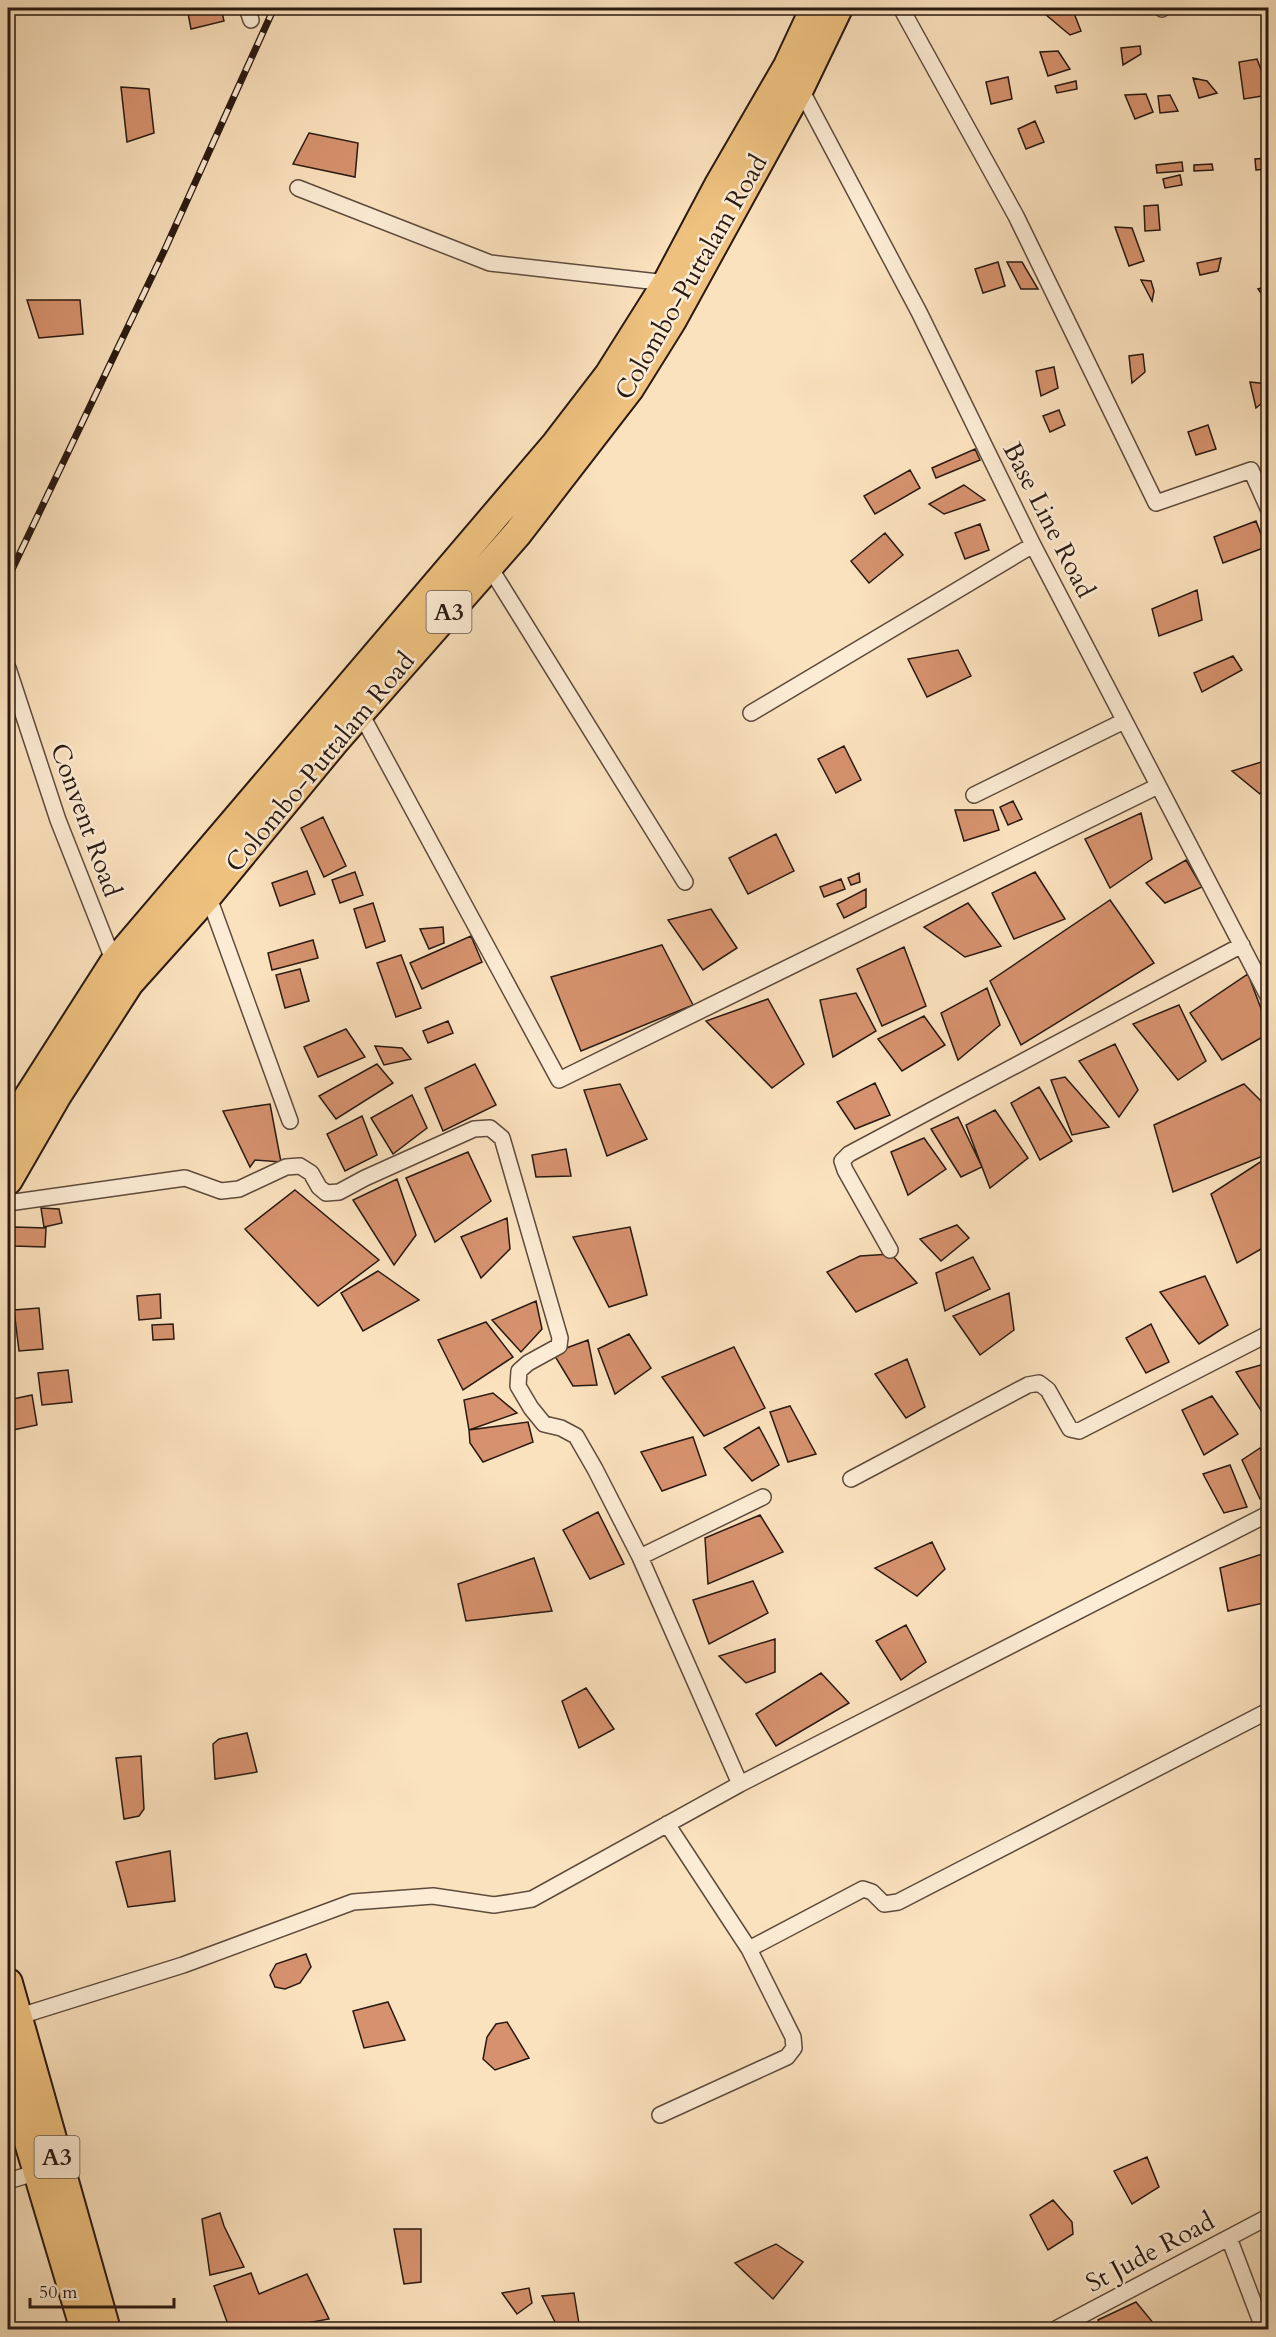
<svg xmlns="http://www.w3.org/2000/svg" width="1276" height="2337" viewBox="0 0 1276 2337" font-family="Cardo,serif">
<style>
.building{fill:#d6926e;stroke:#291911;stroke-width:1.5}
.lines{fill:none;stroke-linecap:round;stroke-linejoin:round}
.street-casing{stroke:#5e4b3c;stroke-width:18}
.highway-casing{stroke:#291911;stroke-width:32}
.street{stroke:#fcecd5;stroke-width:15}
.highway{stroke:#eec17f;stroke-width:28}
.rail-casing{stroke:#291911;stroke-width:7}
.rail{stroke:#fcecd5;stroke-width:4.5;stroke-dasharray:14;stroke-linecap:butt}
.labels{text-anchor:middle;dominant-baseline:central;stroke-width:5;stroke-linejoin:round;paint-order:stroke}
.shield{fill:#fcecd5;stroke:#68584c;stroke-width:1.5}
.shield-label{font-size:24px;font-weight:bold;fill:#291911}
.street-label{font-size:26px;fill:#291911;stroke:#fcecd5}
</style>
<rect width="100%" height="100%" fill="#fbe2be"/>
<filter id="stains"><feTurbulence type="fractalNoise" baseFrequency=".00333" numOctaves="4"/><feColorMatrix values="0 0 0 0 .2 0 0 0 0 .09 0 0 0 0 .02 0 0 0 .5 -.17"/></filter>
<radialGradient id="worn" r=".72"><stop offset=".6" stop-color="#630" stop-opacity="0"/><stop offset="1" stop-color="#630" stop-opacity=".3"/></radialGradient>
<!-- building -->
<path class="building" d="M187,8H221L224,21L191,29Z
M1063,8H1072L1081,31L1070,35L1045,14Z
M1140,46L1141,54L1123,65L1121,48Z
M1058,51L1070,69L1048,76L1040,52Z
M1257,59L1268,88V95L1244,99L1239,62Z
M1008,77L1012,99L991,104L986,82Z
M1193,78L1207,81L1217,93L1199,98Z
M1076,81L1077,89L1057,93L1055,86Z
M121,87L149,89L154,133L127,142Z
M1146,94L1153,112L1135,119L1125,95Z
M1170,95L1178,111L1160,113L1158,96Z
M1035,121L1044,142L1026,149L1018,129Z
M309,133L358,143L355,177L293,164Z
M1268,158V169L1256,170L1255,159Z
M1182,162L1183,171L1157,173L1156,165Z
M1212,164L1213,170L1194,171V165Z
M1180,175L1182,185L1165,188L1163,179Z
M1158,205L1160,230L1145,231L1144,206Z
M1115,227L1132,228L1144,261L1129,266Z
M1221,258L1218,271L1200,275L1197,263Z
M998,262L1005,286L983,293L975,269Z
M1007,262H1022L1038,289H1021Z
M1141,280L1151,281L1154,291L1152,301Z
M1268,286V303L1258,289Z
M27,300H80L83,334L39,338Z
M1143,354L1145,372L1132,383L1129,356Z
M1054,367L1058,388L1041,396L1036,371Z
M1250,382L1268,384V398L1256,408Z
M1059,410L1065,425L1050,432L1043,416Z
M1208,425L1216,449L1196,455L1188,432Z
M975,449L980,460L936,478L932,468Z
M910,470L920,488L875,514L864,496Z
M964,485L985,500L944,514L929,504Z
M1256,521L1266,547L1223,563L1214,537Z
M980,524L989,550L965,559L955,533Z
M885,533L903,555L869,583L851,561Z
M1197,590L1202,620L1159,636L1152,609Z
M958,650L971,676L927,697L908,659Z
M1233,656L1242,670L1202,692L1194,673Z
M844,746L861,780L836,793L818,759Z
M1268,760V786L1260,794L1232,771Z
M1013,801L1022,819L1008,825L1000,807Z
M955,810H993L999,830L964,841Z
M1141,813L1152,859L1110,888L1085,839Z
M323,817L346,866L324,877L301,828Z
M776,834L794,871L748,894L729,858Z
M1186,860L1202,887L1165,903L1146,883Z
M307,871L315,894L280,906L272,883Z
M355,872L363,895L340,903L332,880Z
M1035,872L1065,919L1014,939L992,893Z
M859,873L860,882L851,885L848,878Z
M841,879L845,889L824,897L820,887Z
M866,889V907L844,918L837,904Z
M1110,900L1154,963L1021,1045L990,981Z
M373,903L385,941L366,948L354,909Z
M968,903L1001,946L965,957L924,927Z
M711,909L737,948L703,970L668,920Z
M443,927L444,943L429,949L420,929Z
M471,936L482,962L422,989L410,963Z
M313,940L318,958L272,970L268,953Z
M662,945L693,1005L581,1051L551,977Z
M904,947L926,1006L882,1026L857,969Z
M401,955L421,1008L396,1017L377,963Z
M300,969L309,1001L285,1008L276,975Z
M1248,974L1268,1027V1034L1222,1060L1190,1013Z
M987,988L1000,1025L958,1060L941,1013Z
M856,993L876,1031L833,1057L820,1000Z
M768,999L804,1064L772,1088L706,1021Z
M1179,1005L1206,1061L1178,1080L1133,1024Z
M924,1016L945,1045L902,1071L878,1039Z
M448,1021L453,1033L428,1043L423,1031Z
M346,1029L365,1057L318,1077L304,1047Z
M1115,1044L1138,1090L1119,1117L1079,1061Z
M375,1046L402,1048L411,1059L384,1065Z
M377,1064L393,1083L336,1119L319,1096Z
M475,1064L496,1105L443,1131L425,1088Z
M1065,1077L1109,1127L1072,1135L1051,1080Z
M875,1083L890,1115L855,1129L837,1102Z
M620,1084L647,1139L607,1156L584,1090Z
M1244,1084L1268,1108V1154L1173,1192L1154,1125Z
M1039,1087L1072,1141L1040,1160L1011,1103Z
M412,1095L427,1128L393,1154L371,1118Z
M270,1104L281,1162L255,1160L250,1167L223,1111Z
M995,1110L1028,1158L990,1188L966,1125Z
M362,1116L377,1155L345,1171L327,1134Z
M958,1117L982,1167L961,1177L931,1129Z
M924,1138L946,1169L908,1195L891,1152Z
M566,1149L571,1176L536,1177L532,1155Z
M468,1152L491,1201L435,1242L406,1178Z
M1268,1157V1245L1237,1263L1211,1194Z
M397,1179L416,1235L394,1265L353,1200Z
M295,1190L379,1260L318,1306L245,1229Z
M41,1208L59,1209L62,1223L44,1227Z
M507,1218L510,1249L481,1278L461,1237Z
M957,1225L969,1238L941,1261L920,1239Z
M14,1227L46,1228L45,1247L13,1246Z
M630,1227L647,1295L609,1307L573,1237Z
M891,1254L917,1283L856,1312L827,1272L860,1256Z
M973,1257L990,1289L945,1311L936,1273Z
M378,1271L419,1300L363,1331L341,1293Z
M1205,1276L1228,1325L1199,1344L1160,1292Z
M1009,1293L1014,1330L980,1355L953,1316Z
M160,1294L161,1318L139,1320L137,1296Z
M536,1301L542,1329L521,1352L492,1320Z
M39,1308L43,1349L19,1351L14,1310Z
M486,1322L513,1357L463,1390L438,1340Z
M173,1324L174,1339L153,1340L152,1325Z
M1151,1324L1169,1362L1146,1373L1126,1338Z
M629,1334L651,1368L615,1394L598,1349Z
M588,1340L597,1385L573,1386L553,1353Z
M734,1347L765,1408L704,1436L662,1377Z
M907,1359L925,1407L906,1418L875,1374Z
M1268,1363V1421L1236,1372Z
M68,1370L72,1402L42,1405L38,1373Z
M493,1393L517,1413L469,1430L464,1400Z
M32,1395L37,1425L8,1431V1400Z
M1212,1396L1238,1434L1204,1455L1182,1410Z
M790,1406L816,1454L788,1462L770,1412Z
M528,1422L533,1442L483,1462L470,1443L469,1430Z
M759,1427L779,1465L752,1481L724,1448Z
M693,1437L706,1475L662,1491L641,1452Z
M1260,1448L1268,1463V1494L1260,1499L1242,1460Z
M1230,1465L1247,1507L1224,1513L1203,1474Z
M598,1512L624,1564L590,1579L563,1530Z
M760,1515L783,1552L708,1584L705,1538Z
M932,1542L945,1569L917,1596L875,1568Z
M1268,1552V1602L1228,1611L1220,1568Z
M534,1558L552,1611L466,1621L458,1584Z
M753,1581L768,1613L709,1644L693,1600Z
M906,1625L926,1662L901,1680L876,1641Z
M775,1639V1672L746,1683L719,1656Z
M821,1673L849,1703L776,1746L756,1714Z
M586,1688L614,1729L579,1748L562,1701Z
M247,1733L257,1772L215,1779L213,1744L219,1739Z
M141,1756L144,1809L139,1816L124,1819L116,1758Z
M170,1851L175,1901L128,1907L116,1862Z
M306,1954L311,1967L300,1983L285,1989L275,1987L270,1975L276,1964Z
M388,2002L405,2040L364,2048L353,2011Z
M507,2022L529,2058L495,2070L483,2059L487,2037L496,2024Z
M1147,2157L1159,2187L1132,2204L1114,2171Z
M1053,2200L1072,2222L1073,2234L1048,2250L1030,2215Z
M220,2213L224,2226L244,2267L210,2275L202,2219Z
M394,2229H421V2282L404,2284Z
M776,2244L803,2262L773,2299L735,2263Z
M251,2273L259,2294L307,2274L329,2319L268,2330H230L214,2286Z
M529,2288L532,2303L517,2314L502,2293Z
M574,2293L580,2330H559L542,2296Z
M1136,2302L1159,2330H1101L1098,2320Z
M359,2324H408L407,2330H361Z"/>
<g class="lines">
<!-- street casing -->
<g class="street-casing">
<path id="street" d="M247,8L251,20
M901,8L1016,216L1156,503L1251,470L1268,508
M1162,8V9
M798,84L919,312L1033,545L1268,996
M298,188L490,263L667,283
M489,566L685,882
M8,668L58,820L116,967
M360,712L559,1080L1158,786
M751,713L1033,545
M974,795L1124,721
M208,895L290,1121
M8,1203L185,1178L221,1191L239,1189L286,1167L300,1166L311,1173L319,1187L326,1193L339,1192L365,1178L474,1129L490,1128L502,1138L560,1338L559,1346L528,1363L519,1371L518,1386L531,1408L544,1424L561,1428L576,1436L595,1469L640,1557L740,1784
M890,1250L845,1170L842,1161L849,1154L1242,945
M851,1479L1028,1385L1039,1383L1048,1390L1070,1429L1079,1431L1268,1334
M640,1557L763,1497
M749,1949L863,1889L872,1892L884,1904L898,1902L1268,1711
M17,2017L183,1965L353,1902L433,1896L494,1905L532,1899L740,1784L1268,1514
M660,2115L787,2057L794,2048L793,2037L749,1949L667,1824
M8,2181L38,2172
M1229,2238L1264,2330
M1054,2330L1268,2217"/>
</g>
<!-- highway casing -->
<g class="highway-casing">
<path id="highway" d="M8,1129L114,963L556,444L609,375L667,283L719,185L788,66L815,8
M8,1180L57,1095L129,983L208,895L334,742L517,534L629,389L672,320L800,87L838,8
M8,1983L106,2330
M8,2072L85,2330"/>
</g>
<!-- street -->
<use href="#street" class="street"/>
<!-- highway -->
<use href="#highway" class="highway"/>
<!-- rail casing -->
<g class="rail-casing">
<path id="rail" d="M8,578L166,247L274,8"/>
</g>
<!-- rail -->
<use href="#rail" class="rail"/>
</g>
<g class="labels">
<!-- shield labels -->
<g class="shield">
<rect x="426.5" y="591" width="45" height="42" rx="4.5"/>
<rect x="34.5" y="2136" width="45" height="42" rx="4.5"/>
</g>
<g class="shield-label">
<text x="449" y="612">A3</text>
<text x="57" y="2157">A3</text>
</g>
<!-- street labels -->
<g class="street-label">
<text transform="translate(691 277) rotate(-60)">Colombo-Puttalam Road</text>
<text transform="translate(1049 520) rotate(63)">Base Line Road</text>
<text transform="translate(320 762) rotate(-50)">Colombo-Puttalam Road</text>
<text transform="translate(86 820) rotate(70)">Convent Road</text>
<text transform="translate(1150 2252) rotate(-28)">St Jude Road</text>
</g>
</g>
<!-- margin -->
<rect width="1276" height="2337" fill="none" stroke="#fbe2be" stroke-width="30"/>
<rect x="9" y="9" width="1258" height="2319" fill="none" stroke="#291911" stroke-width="3"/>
<rect x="15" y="15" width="1246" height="2307" fill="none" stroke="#291911" stroke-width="1.5"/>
<!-- scale -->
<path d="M30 2298v9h144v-9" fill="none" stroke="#291911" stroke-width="3"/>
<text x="39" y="2298" font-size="18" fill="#291911" stroke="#fcecd5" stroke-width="4.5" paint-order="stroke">50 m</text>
<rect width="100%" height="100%" filter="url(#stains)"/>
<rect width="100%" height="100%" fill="url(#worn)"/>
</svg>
